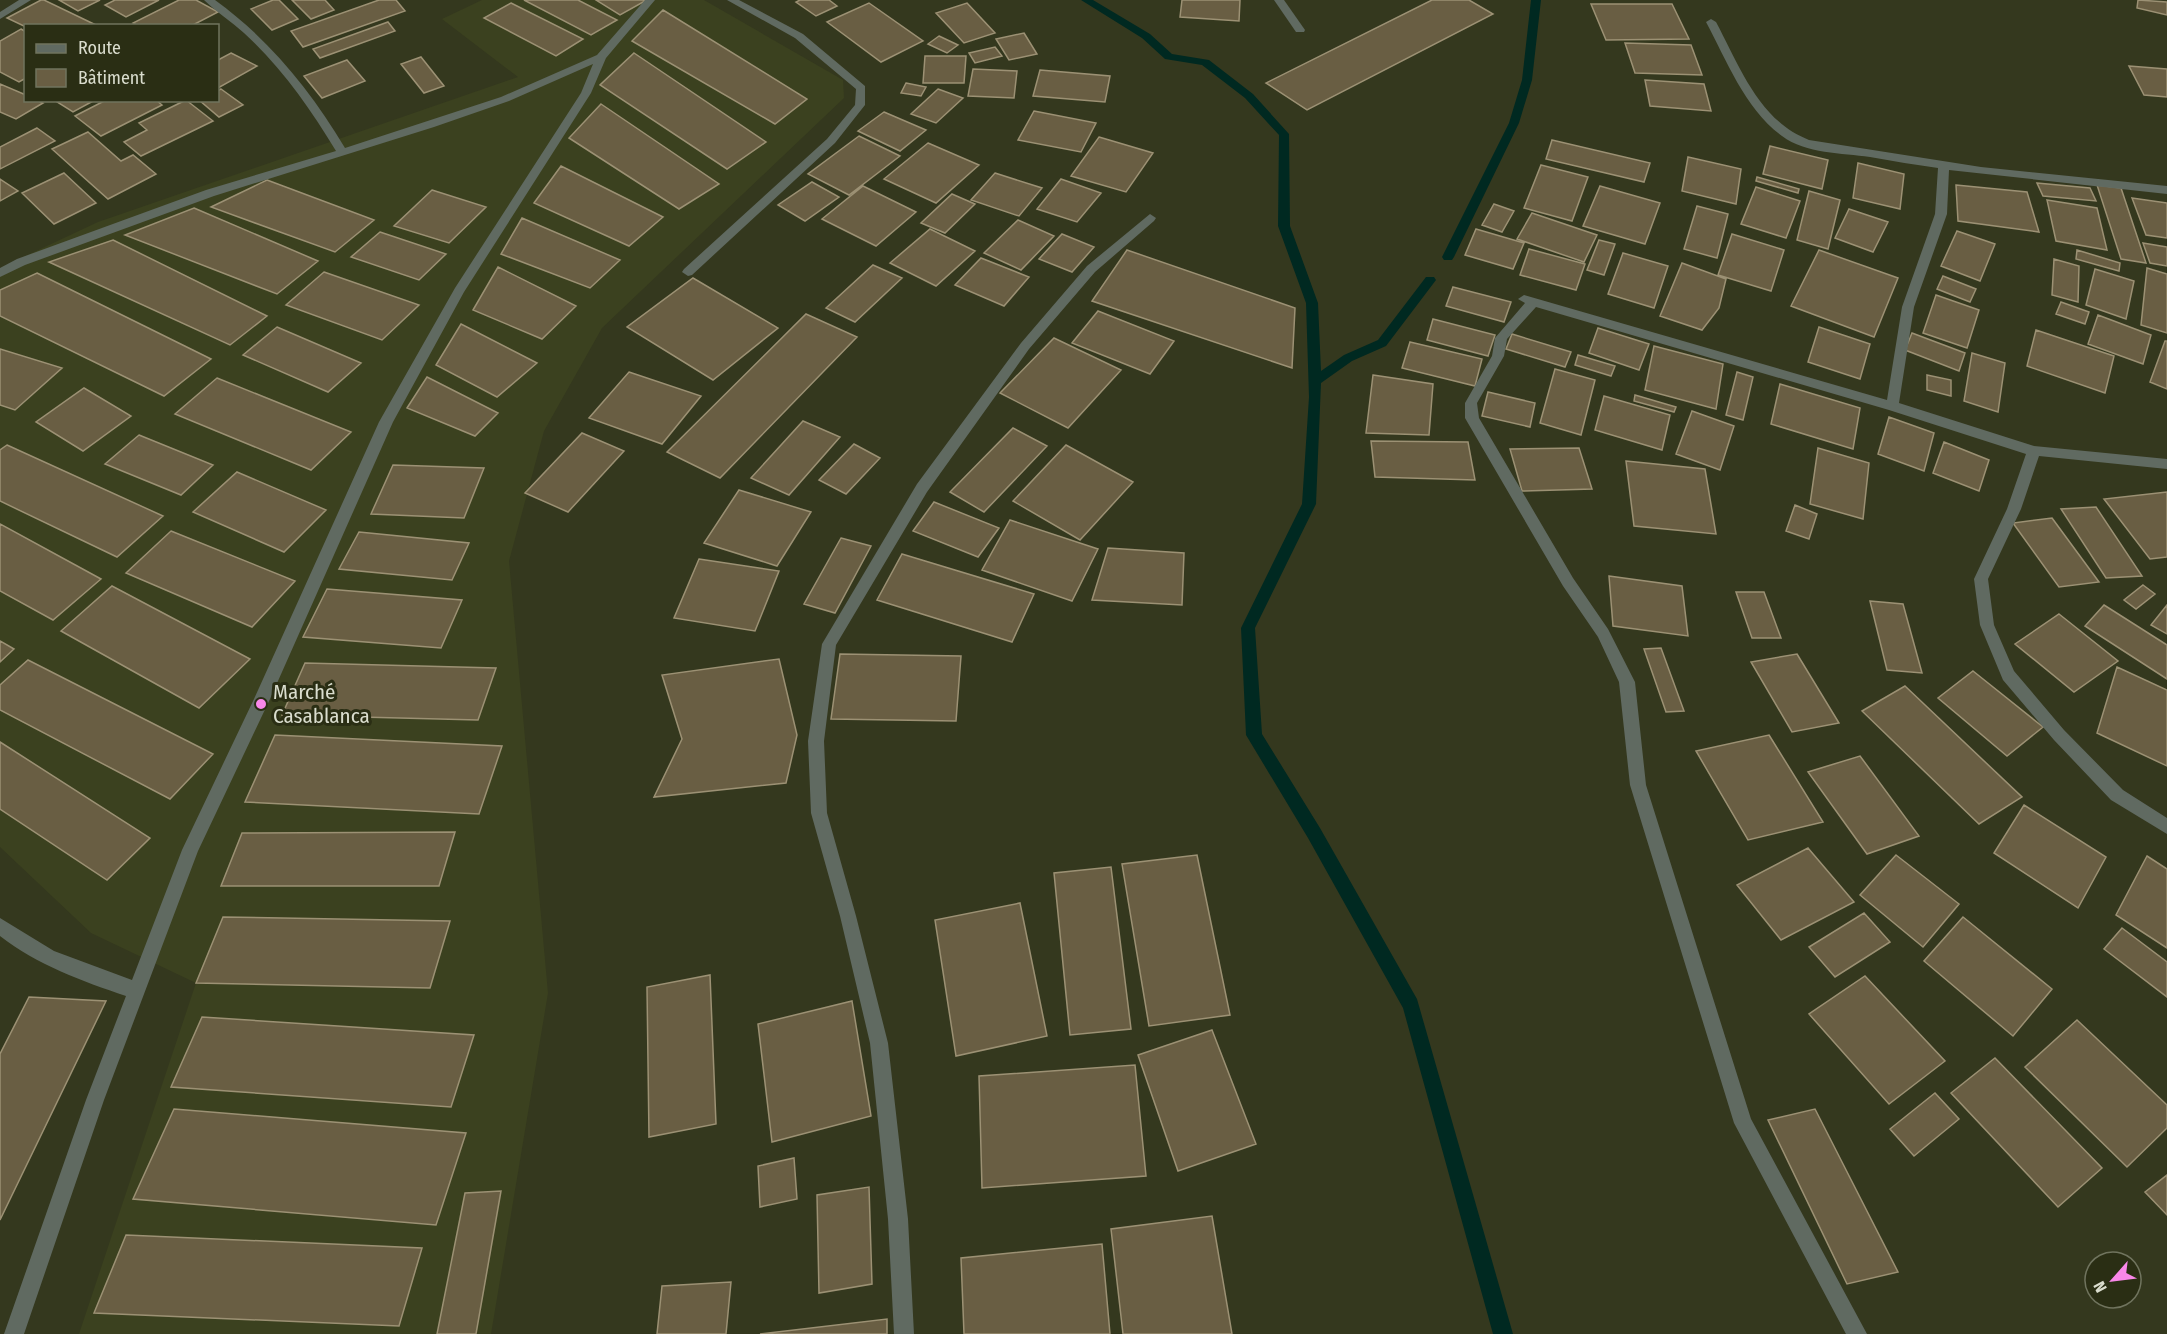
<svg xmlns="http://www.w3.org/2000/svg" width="2167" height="1334" viewBox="0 0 2167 1334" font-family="'Fira Sans Condensed',sans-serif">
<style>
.built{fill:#3b411f}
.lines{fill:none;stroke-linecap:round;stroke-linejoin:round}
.stream{fill:#002921;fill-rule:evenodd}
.building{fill:#695e43;stroke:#9c9174;stroke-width:1.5}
.service{fill:#606a61;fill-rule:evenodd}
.minor{fill:#606a61;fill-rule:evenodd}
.poi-dot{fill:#f987e9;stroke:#2a2e14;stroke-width:2}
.labels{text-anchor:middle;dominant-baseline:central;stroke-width:6;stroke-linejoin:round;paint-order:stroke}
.poi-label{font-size:21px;fill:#daddce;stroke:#2a2e14;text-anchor:start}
</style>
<rect width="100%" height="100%" fill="#34381e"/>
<!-- built -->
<path class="built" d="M482,0H704L843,80L844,98L602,328L544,431L509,561L548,993L491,1334H79L196,983L91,933L0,847V268L98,222L518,77L442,19Z"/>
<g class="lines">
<!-- stream -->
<path class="stream" d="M1081,0H1093L1150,34L1172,54L1209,60L1253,94L1289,134L1290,226L1318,303L1321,371L1344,355L1378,340L1426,277H1434L1436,280L1386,346L1352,361L1321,383L1316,504L1255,628L1262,734L1320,828L1417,999L1513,1334H1493L1403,1008L1308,838L1246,735L1241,628L1302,504L1309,397L1306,303L1278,226L1279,135L1245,98L1202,65L1165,59L1142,38Z
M1531,0H1541L1532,80L1519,123L1454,257L1452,260H1444L1442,257L1509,123L1522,80Z"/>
</g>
<!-- building -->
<path class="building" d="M41,0H44L98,26L26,27L7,18Z
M59,0H100L78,11Z
M115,0H159L126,17L105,5Z
M179,0H196L218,12L191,26H138L133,23Z
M273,0H279L298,19L272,30L251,9Z
M292,0H325L334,10L311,19Z
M379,0H396L405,11L303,47L291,31Z
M524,0H578L617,20L591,35Z
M596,0H643L645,1L620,15Z
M800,0H829L837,6L816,16L796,2Z
M1182,0H1240L1239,21L1180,17Z
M1432,0H1469L1493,14L1307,110L1266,83Z
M2138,0L2167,2V15L2137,8Z
M511,3L583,39L556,56L484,18Z
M869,3L923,41L881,62L827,22Z
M967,3L995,33L964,43L936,13Z
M1591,4H1672L1689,39L1606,40Z
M663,10L807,99L775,124L632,41Z
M388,22L395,31L320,58L313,49Z
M21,29L26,32V78L19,82L0,72V41Z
M1024,33L1037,54L1009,60L996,39Z
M939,36L958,45L947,53L928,44Z
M1625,43L1691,45L1702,75L1635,73Z
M995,47L1002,56L975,63L969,53Z
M231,53L257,66L218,88V60Z
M634,53L766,142L727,169L600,85Z
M925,56H966L964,83H923Z
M421,57L444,86L424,93L401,64Z
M347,60L365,81L322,98L304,76Z
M2129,66L2167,69V97L2144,95Z
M973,69L1017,71L1014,98L968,96Z
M1040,70L1110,76L1105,102L1033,96Z
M1645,80L1704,84L1711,111L1650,106Z
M906,83L926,87L921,96L901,93Z
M0,84L26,95V100H36L43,103L16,119L0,112Z
M221,89L243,105L219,117L199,100H218V91Z
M938,89L963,98L936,123L911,114Z
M54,100H95L73,112Z
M106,100H156L162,105L101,136L75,116Z
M186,100L213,121L141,156L124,142L147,130L139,123Z
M601,104L719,184L679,209L569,138Z
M1034,111L1096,123L1081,152L1018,140Z
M884,112L926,130L900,151L858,131Z
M37,128L55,141L0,169V147Z
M88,132L121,161L133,155L156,174L108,199L52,149Z
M859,136L900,156L849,195L808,174Z
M1099,137L1153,153L1126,192L1071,176Z
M1552,140L1650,163L1644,182L1546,159Z
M928,143L979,165L936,203L884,179Z
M1770,146L1828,160L1822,189L1763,174Z
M1688,157L1741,169L1736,204L1682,191Z
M1858,163L1904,174L1900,209L1853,198Z
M1541,165L1588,177L1572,221L1524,208Z
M561,166L663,217L629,246L534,203Z
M64,173L96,203L54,224L22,193Z
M995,173L1042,188L1019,216L971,200Z
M1757,177L1799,189L1798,193L1756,181Z
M0,179L18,191L0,201Z
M1061,179L1101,193L1077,222L1037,209Z
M267,180L374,220L335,252L211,207Z
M812,182L839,197L805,221L778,205Z
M2037,183L2090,188L2096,201L2043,196Z
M1956,185L2027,192L2039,232L1958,221Z
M2097,185L2121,188L2146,263L2121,259Z
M863,186L916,212L876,246L822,219Z
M1600,186L1660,203L1645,244L1583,226Z
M1756,187L1800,201L1786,238L1741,224Z
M432,190L486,207L449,243L394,226Z
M1809,191L1840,200L1828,249L1797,240Z
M952,194L975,204L945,233L921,223Z
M2132,198L2167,203V238L2146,235Z
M2047,200L2097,208L2107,250L2056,241Z
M1494,204L1514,211L1502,232L1482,225Z
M1697,206L1728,214L1717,258L1684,249Z
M194,208L318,261L277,294L125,235Z
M1849,209L1888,222L1873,252L1835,238Z
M1532,213L1597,235L1584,262L1517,239Z
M522,218L620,260L590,288L501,254Z
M1018,220L1054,236L1021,270L984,253Z
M930,229L975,251L936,286L890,263Z
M1476,229L1524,243L1513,269L1465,255Z
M1957,231L1995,244L1980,281L1941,266Z
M380,232L446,254L419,280L351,257Z
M1062,234L1094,247L1072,272L1039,259Z
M1732,234L1784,250L1771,291L1718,275Z
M113,240L267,316L230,345L49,262Z
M1599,240L1615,244L1604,275L1587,270Z
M2143,243L2167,247V266L2150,263Z
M1529,249L1585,264L1576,290L1520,275Z
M1127,250L1295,308L1292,368L1092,301Z
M1819,250L1898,278L1874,337L1791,306Z
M2077,250L2120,263L2119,271L2076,259Z
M1623,253L1668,266L1654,308L1608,294Z
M981,258L1029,277L1004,306L955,285Z
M2054,259L2079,266L2078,302L2052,295Z
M1682,263L1726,279L1719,308L1702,330L1660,316Z
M873,265L902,278L855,322L826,308Z
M498,267L576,306L542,339L473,310Z
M2147,268L2167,274V333L2141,325Z
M2095,269L2134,281L2126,319L2086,305Z
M324,272L419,305L382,340L286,305Z
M37,273L211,359L164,396L0,316V290Z
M1943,276L1976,289L1970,302L1937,289Z
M693,278L778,328L713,380L627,327Z
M1453,287L1511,302L1504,322L1446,306Z
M1936,295L1979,310L1967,348L1923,333Z
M2061,302L2089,312L2085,324L2056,314Z
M1098,311L1174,341L1150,374L1072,343Z
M806,314L857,337L720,478L667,452Z
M2098,315L2151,335L2143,364L2088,344Z
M1433,319L1495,335L1488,356L1427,340Z
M461,324L537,363L497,397L436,365Z
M277,327L361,363L328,392L243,355Z
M1819,327L1870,344L1860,379L1808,362Z
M1598,328L1649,344L1639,370L1589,353Z
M2036,330L2114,356L2105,393L2027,366Z
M1912,333L1965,353L1959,371L1905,350Z
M1512,334L1571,352L1565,367L1506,349Z
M1054,338L1121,370L1068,428L1000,393Z
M2165,341H2167V389L2150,382Z
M1410,342L1482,359L1475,386L1402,368Z
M1654,346L1723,364L1716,409L1645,390Z
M0,349L62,368L15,410L0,405Z
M1972,353L2005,363L1998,412L1964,401Z
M1578,355L1615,366L1611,376L1575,365Z
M1555,369L1595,380L1581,435L1540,423Z
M629,372L701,396L662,444L589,418Z
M1737,372L1753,377L1743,420L1726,415Z
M1373,375L1433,384L1429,435L1366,433Z
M1927,375L1951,380V396L1927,390Z
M427,377L498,413L475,436L407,408Z
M217,378L351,432L311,470L175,414Z
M1780,384L1860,408L1853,449L1771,424Z
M84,388L131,416L83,451L36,422Z
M1488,392L1535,403L1530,427L1482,416Z
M1635,395L1676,407L1674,412L1634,401Z
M1604,396L1670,415L1662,450L1595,430Z
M1692,411L1734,426L1720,470L1676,454Z
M1889,417L1934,433L1924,471L1878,454Z
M803,421L840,437L789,495L751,478Z
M1013,428L1047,446L984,512L950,492Z
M582,433L624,451L568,512L525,493Z
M139,435L213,465L181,495L105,464Z
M1371,441L1468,442L1475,480L1375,477Z
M1944,442L1989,460L1979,491L1933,473Z
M854,444L880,458L846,494L819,480Z
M7,445L163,516L117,557L0,501V450Z
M1066,445L1133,482L1080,540L1013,501Z
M1579,448L1592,489L1522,491L1510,449Z
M1818,448L1869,463L1863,519L1810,504Z
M1626,461L1705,469L1716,534L1634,526Z
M393,465L484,468L464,518L371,514Z
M237,472L326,510L284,552L193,512Z
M739,490L811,512L777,566L704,543Z
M2167,492V557L2150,559L2104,499Z
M934,502L999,528L978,557L913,531Z
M1795,505L1817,514L1809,539L1786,531Z
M2096,507L2142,576L2106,578L2061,509Z
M2052,518L2099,582L2059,587L2013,523Z
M1010,520L1098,549L1072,601L982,570Z
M0,524L101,579L53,620L0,591Z
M171,531L295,581L252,627L126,573Z
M359,532L469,543L452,580L339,569Z
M841,538L871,546L835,613L804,604Z
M1108,548L1184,553L1182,605L1092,600Z
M902,554L1034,594L1012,642L877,600Z
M699,559L779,571L755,631L674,618Z
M1609,576L1682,586L1688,636L1613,626Z
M2143,585L2155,594L2136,609L2124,600Z
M112,586L250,659L199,708L61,631Z
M327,589L462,600L441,648L303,637Z
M1736,592H1764L1781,638H1752Z
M1870,601L1903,604L1922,673L1887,670Z
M2104,605L2167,645V679L2085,626Z
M2167,605V634L2151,625Z
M2059,614L2118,661L2074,692L2015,644Z
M0,641L14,649L0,662Z
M1661,648L1684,711L1666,712L1644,649Z
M840,654L961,656L956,721L831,719Z
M1797,654L1839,723L1792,732L1751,662Z
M779,659L797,735L786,783L654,797L682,739L662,675Z
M28,660L213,754L170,799L0,710V685Z
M305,663L496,668L478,720L282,715Z
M2117,667L2167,690V766L2097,733Z
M1973,671L2043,727L2007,756L1938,698Z
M1905,686L2022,797L1979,824L1862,711Z
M275,735L502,746L479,814L245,802Z
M1769,735L1823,822L1748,840L1696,751Z
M0,742L150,838L107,880L0,809Z
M1860,756L1919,836L1867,854L1808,772Z
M2024,805L2106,857L2078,908L1994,853Z
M455,832L439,886H221L242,833Z
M1808,848L1854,902L1781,940L1737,885Z
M1197,855L1230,1015L1149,1026L1122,864Z
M1896,855L1959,904L1923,947L1860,895Z
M2147,856L2167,869V948L2116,915Z
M1111,867L1131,1029L1070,1035L1054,873Z
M1020,903L1047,1036L956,1056L935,920Z
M1864,913L1890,942L1835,977L1809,947Z
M223,917L450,921L430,988L196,983Z
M1963,917L2052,989L2013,1036L1924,961Z
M2122,928L2167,962V997L2104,949Z
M710,975L716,1124L649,1137L647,987Z
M1865,976L1945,1061L1889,1104L1809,1014Z
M29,997L106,1001L0,1220V1054Z
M852,1001L871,1116L772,1142L758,1024Z
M202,1017L474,1035L451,1107L171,1087Z
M2077,1020L2167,1105V1128L2127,1167L2025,1067Z
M1212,1030L1256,1144L1178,1171L1138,1055Z
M1995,1058L2102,1168L2058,1207L1951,1093Z
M1135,1065L1146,1176L982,1188L979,1076Z
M1935,1093L1959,1119L1914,1156L1890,1129Z
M174,1109L466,1133L436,1225L133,1199Z
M1815,1109L1898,1272L1847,1284L1768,1120Z
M794,1158L797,1199L760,1207L758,1166Z
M2167,1175V1215L2145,1192Z
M869,1187L872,1284L819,1293L817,1195Z
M501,1191L476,1334H437L465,1193Z
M1212,1216L1232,1334H1123L1111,1229Z
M126,1235L422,1248L399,1326L94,1313Z
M1102,1244L1110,1334H964L961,1258Z
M731,1282L726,1334H657L662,1286Z
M887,1319V1334H760Z"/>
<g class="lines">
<!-- service -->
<path class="service" d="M1274,0H1284L1305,30L1304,32H1296Z"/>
<!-- minor -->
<path class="minor" d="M19,0H31L0,19V12Z
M204,0H215C269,39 311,91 345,148L501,97L597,55L645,0H655L606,58L591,93L464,292L393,422L270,699L198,851L104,1100L24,1334H4L86,1100L126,996C82,981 37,965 0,936V918L54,951L132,980L182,850L254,699L379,422L455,288L581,93L593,64L509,101L434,127L214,196L25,265L0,277V268L17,259L206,190L336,151C310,108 281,67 244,33C231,21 216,12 204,0Z
M727,0H739L803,34L865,86V105L835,143L692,275L688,276L682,272L684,269L827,139L855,105L856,89L795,38Z
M1711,19L1716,22C1739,65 1759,121 1809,140L1981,167L2167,186V194L1949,170L1947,214L1914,307L1899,403L2034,446L2167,459V469L2039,456L2021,509L1988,579L1994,625L2014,671L2064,730L2123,790L2167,818V834L2111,800L2054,740L2003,680L1980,625L1974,579L2007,509L2026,454L1889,410L1536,307L1507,339L1504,356L1477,403L1479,418L1573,578L1608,629L1635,682L1646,785L1751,1119L1867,1334H1846L1734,1123L1630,785L1619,682L1598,637L1563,586L1465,418V403L1492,356L1495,338L1525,303L1518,299L1524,295L1887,400L1902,307L1935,214L1938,168C1916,165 1893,161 1870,157C1842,153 1806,154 1782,136C1745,109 1727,61 1706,22Z
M1150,214L1156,218L1154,221L1095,272L1029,349L927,492L836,645L824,741L827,813L856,916L888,1043L908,1219L914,1334H894L888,1219L870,1043L840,916L811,813L808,741L822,644L917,484L1021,343L1087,266Z"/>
</g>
<!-- markers -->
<circle class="poi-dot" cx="261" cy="704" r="6"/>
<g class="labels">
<!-- poi labels -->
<g class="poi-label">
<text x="273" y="692">Marché<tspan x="273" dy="24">Casablanca</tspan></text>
</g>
</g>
<!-- legend -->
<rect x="24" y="24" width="195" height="78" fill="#2a2e14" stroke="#70745e" stroke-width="1.5"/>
<rect x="36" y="44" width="30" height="9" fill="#606a61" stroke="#70745e" stroke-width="1.5"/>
<text x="78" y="54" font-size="18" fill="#daddce">Route</text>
<rect x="36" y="69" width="30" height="18" fill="#695e43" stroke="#70745e" stroke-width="1.5"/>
<text x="78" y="84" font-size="18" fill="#daddce">Bâtiment</text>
<!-- north arrow -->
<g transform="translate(2113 1280) rotate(242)"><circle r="28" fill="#2a2e14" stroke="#70745e" stroke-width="1.5"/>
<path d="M0-4.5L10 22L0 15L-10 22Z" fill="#f987e9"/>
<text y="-9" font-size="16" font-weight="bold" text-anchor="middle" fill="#daddce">N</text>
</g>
</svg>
